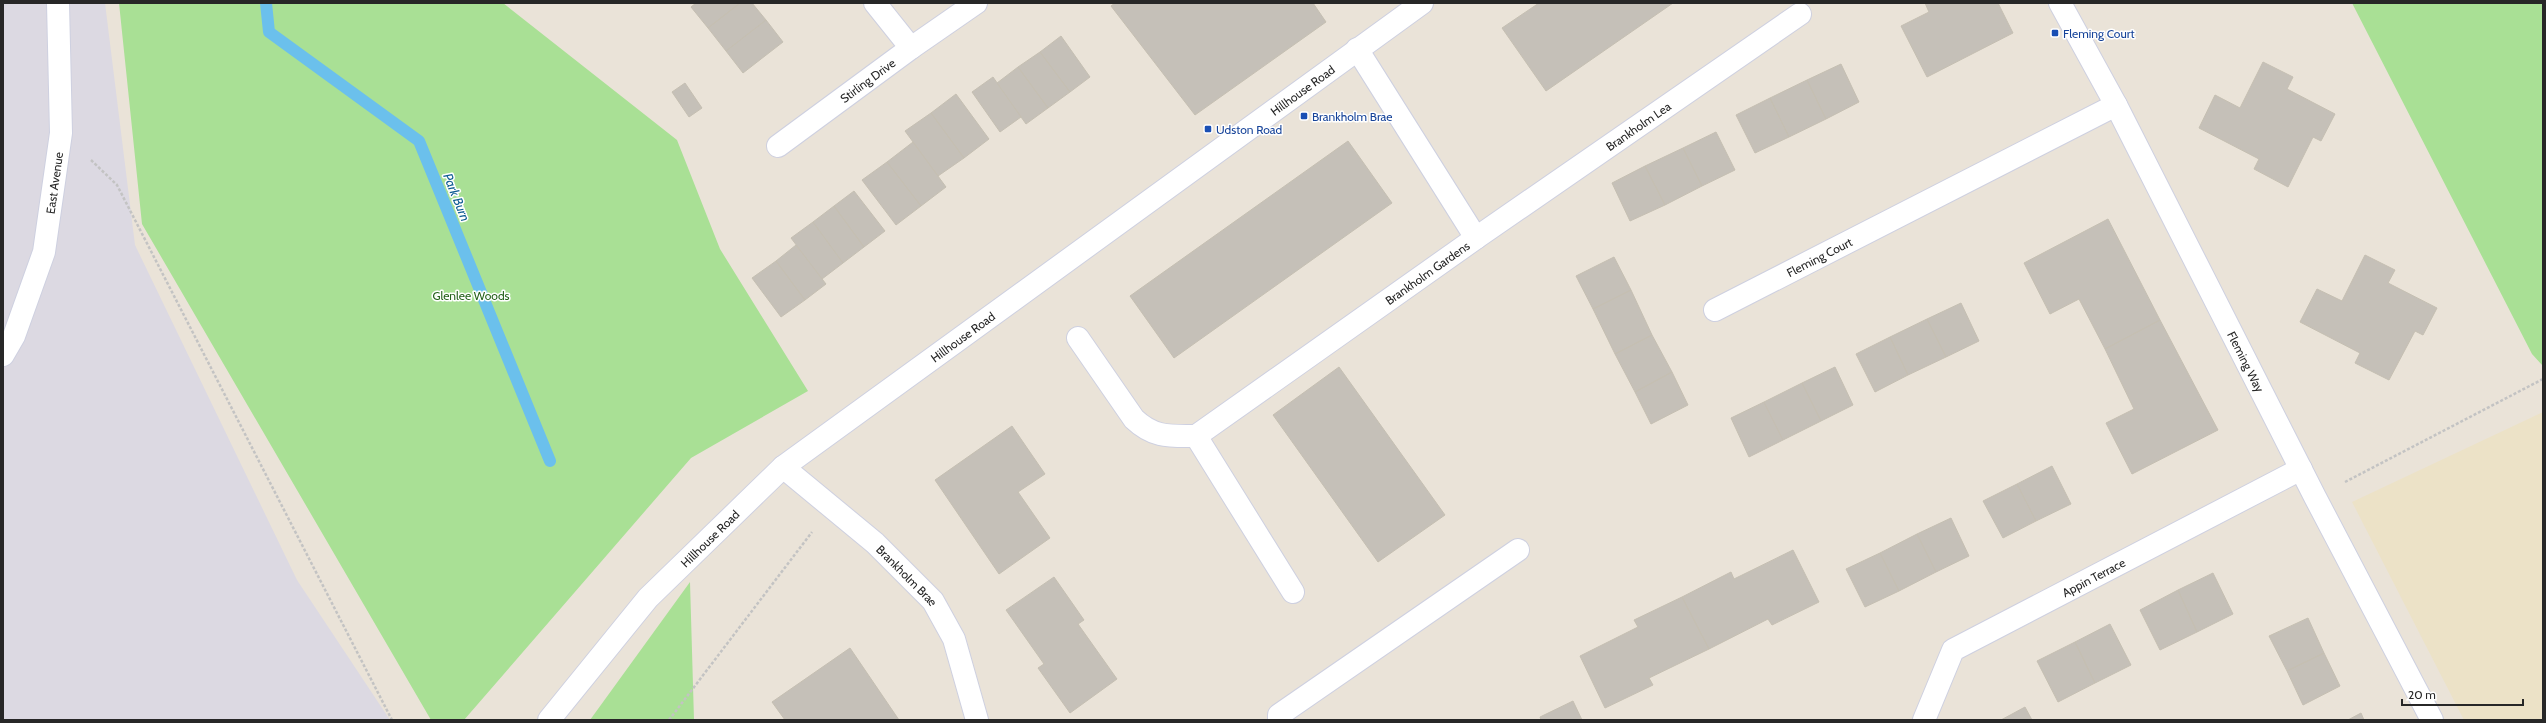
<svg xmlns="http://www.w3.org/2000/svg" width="2546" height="723" viewBox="0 0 2546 723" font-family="Cabin,sans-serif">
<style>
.industrial{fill:#dcd9e2}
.education{fill:#ece2c7}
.green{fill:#a9e095}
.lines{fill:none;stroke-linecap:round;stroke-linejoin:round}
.stream{stroke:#6bc0ec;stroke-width:12}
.building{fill:#c5c0b8;stroke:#c5bfb2}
.minor-casing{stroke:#ced0e0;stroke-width:24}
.path{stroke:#c3c3c3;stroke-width:2.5;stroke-dasharray:3 2;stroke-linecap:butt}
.minor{stroke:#fff;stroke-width:22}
.transit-dot{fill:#1a4fb4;stroke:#fff;stroke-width:1.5}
.labels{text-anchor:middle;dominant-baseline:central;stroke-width:3;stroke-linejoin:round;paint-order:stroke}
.transit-label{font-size:12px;fill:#164399;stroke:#fff;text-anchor:start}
.street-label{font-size:12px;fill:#272727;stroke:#fff}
.park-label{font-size:12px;fill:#24611a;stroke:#fff}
.water-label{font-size:13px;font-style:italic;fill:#0f5c93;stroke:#fff}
</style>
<rect width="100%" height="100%" fill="#eae3d8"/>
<!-- industrial -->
<path class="industrial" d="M3,3H105L135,245L297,580L390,720H3Z"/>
<!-- education -->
<path class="education" d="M2543,412V720H2464L2352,502Z"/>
<!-- green -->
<path class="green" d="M119,3H503L677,140L720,249L808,391L691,458L464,720H431L142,224Z
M2352,3H2543V366L2532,354Z
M690,582L694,720H590Z"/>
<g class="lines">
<!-- stream -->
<path class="stream" d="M266,3L269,32L419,141L550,461"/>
</g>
<!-- building -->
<path class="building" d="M696,3H740L708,28L691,7Z
M740,3H752L766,20L726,51L708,28Z
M1115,3H1313L1326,22L1195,115L1111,6Z
M1539,3H1673L1546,91L1502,28Z
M1925,3H1998L2013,33L1927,77L1901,26L1929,12Z
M766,20L783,42L743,73L726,51Z
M1061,36L1090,77L1070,92L1040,52Z
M1040,52L1070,92L1048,108L1018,67Z
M2263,62L2293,77L2287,89L2335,114L2321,141L2313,137L2288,187L2254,169L2259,159L2199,128L2215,95L2240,108Z
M1841,64L1859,102L1826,119L1807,80Z
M1018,67L1048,108L1026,124L997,83Z
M993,77L1021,117L1000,132L972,92Z
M1807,80L1826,119L1789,137L1770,98Z
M685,83L702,108L689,117L672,92Z
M956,94L989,139L964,158L931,113Z
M1770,98L1789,137L1755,153L1736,115Z
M931,113L964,158L938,176L905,131Z
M1716,132L1735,170L1702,186L1683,148Z
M1348,141L1392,203L1174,358L1130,296Z
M913,142L946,187L921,206L887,162Z
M1683,148L1702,186L1665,205L1645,166Z
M887,162L921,206L896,225L862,180Z
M1645,166L1665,205L1630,221L1612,183Z
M854,191L885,231L864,247L834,206Z
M834,206L864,247L843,263L813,222Z
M2108,219L2160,320L2105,349L2079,299L2050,314L2024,263Z
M813,222L843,263L822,279L791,238Z
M796,245L826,284L805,300L776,261Z
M2365,255L2395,270L2388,283L2437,308L2423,335L2415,331L2389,380L2355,363L2360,353L2300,322L2317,289L2342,301Z
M1614,257L1631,290L1593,309L1576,276Z
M776,261L805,300L781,317L752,278Z
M1631,290L1652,335L1615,354L1593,309Z
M1961,303L1979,341L1946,357L1927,319Z
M1927,319L1946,357L1908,375L1890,337Z
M2160,320L2218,430L2132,474L2106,423L2134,409L2105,349Z
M1652,335L1672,372L1635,392L1615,354Z
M1890,337L1908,375L1875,392L1856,354Z
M1339,367L1445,515L1378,562L1273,415Z
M1835,367L1853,405L1821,421L1802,383Z
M1672,372L1688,405L1651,424L1635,392Z
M1802,383L1821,421L1783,440L1764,402Z
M1764,402L1783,440L1749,457L1731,418Z
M1012,426L1045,474L1018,492L1050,538L999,574L935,480Z
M2052,466L2071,504L2036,521L2017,484Z
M2017,484L2036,521L2003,538L1983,501Z
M1951,518L1969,556L1936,572L1917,534Z
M1917,534L1936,572L1899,591L1880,553Z
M1793,550L1819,602L1772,625L1768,619L1709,649L1682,597L1731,572L1734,579Z
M1880,553L1899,591L1865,607L1846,569Z
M2213,573L2233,614L2197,632L2178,590Z
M1054,577L1084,620L1078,624L1117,679L1070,713L1038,668L1044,664L1006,610Z
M2178,590L2197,632L2160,650L2140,610Z
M1682,597L1709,649L1649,678L1653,685L1605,708L1580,656L1638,627L1634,620Z
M2308,618L2324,653L2287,671L2269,636Z
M2110,624L2131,665L2095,683L2075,642Z
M2075,642L2095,683L2058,702L2037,661Z
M850,648L899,720H785L772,702Z
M2324,653L2340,686L2303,705L2287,671Z
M1573,701L1582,720H1541L1540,717Z
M2025,707L2032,720H2001Z
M2361,713L2364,720H2348Z"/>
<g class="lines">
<!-- minor casing -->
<g class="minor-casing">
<g id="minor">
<path id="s1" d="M2060,3L2116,105L2315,497L2432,720"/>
<path d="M911,48L976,3"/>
<path id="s2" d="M778,146L911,48L875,3"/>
<path id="s3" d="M1476,238L1800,14"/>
<path id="s4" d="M1715,310L2116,105"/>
<path d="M1078,338L1134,419C1154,438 1170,436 1196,436L1293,592"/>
<path id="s5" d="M3,355L14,336L44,252L61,133L58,3"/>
<path id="s6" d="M1196,436L1476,238L1357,49"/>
<path id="s7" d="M783,467L875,543L933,601L954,639L977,720"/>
<path id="s8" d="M549,720L648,598L783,467L1422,3"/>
<path d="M1279,720V715L1518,550"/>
<path id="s9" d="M1924,720L1953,650L2301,469"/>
</g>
</g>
<!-- path -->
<path class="path" d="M91,160L117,185L392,720
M2345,482L2543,379
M669,720L812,532"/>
<!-- minor -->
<use href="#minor" class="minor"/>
</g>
<!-- markers -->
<g class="transit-dot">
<rect x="2051" y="29" width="8" height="8" rx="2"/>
<rect x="1300" y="112" width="8" height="8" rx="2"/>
<rect x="1204" y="125" width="8" height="8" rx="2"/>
</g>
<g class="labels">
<!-- transit labels -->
<g class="transit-label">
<text x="2063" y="33">Fleming Court</text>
<text x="1312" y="116">Brankholm Brae</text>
<text x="1216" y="129">Udston Road</text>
</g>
<!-- street labels -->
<g class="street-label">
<text stroke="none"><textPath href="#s2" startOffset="111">Stirling Drive</textPath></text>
<text stroke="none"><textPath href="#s8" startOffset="987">Hillhouse Road</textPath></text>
<text stroke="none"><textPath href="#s3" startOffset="197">Brankholm Lea</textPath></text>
<text stroke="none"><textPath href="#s5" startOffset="181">East Avenue</textPath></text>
<text stroke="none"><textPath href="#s4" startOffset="117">Fleming Court</textPath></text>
<text stroke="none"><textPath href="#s6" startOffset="283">Brankholm Gardens</textPath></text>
<text stroke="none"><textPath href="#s8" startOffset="567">Hillhouse Road</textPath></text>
<text stroke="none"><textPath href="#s1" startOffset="404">Fleming Way</textPath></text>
<text stroke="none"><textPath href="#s8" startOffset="243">Hillhouse Road</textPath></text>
<text stroke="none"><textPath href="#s7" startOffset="165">Brankholm Brae</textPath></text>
<text stroke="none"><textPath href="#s9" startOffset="234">Appin Terrace</textPath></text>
</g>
<!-- park labels -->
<g class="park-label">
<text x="471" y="295">Glenlee Woods</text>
</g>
<!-- water labels -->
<g class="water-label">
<text transform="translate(457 197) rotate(68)">Park Burn</text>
</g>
</g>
<!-- border -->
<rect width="2546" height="723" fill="none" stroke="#272727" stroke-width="8"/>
<!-- scale -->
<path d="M2402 699v6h121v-6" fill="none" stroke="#272727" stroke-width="2"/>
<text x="2408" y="699" font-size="12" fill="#272727" stroke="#ffffff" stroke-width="3" paint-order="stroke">20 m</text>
</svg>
